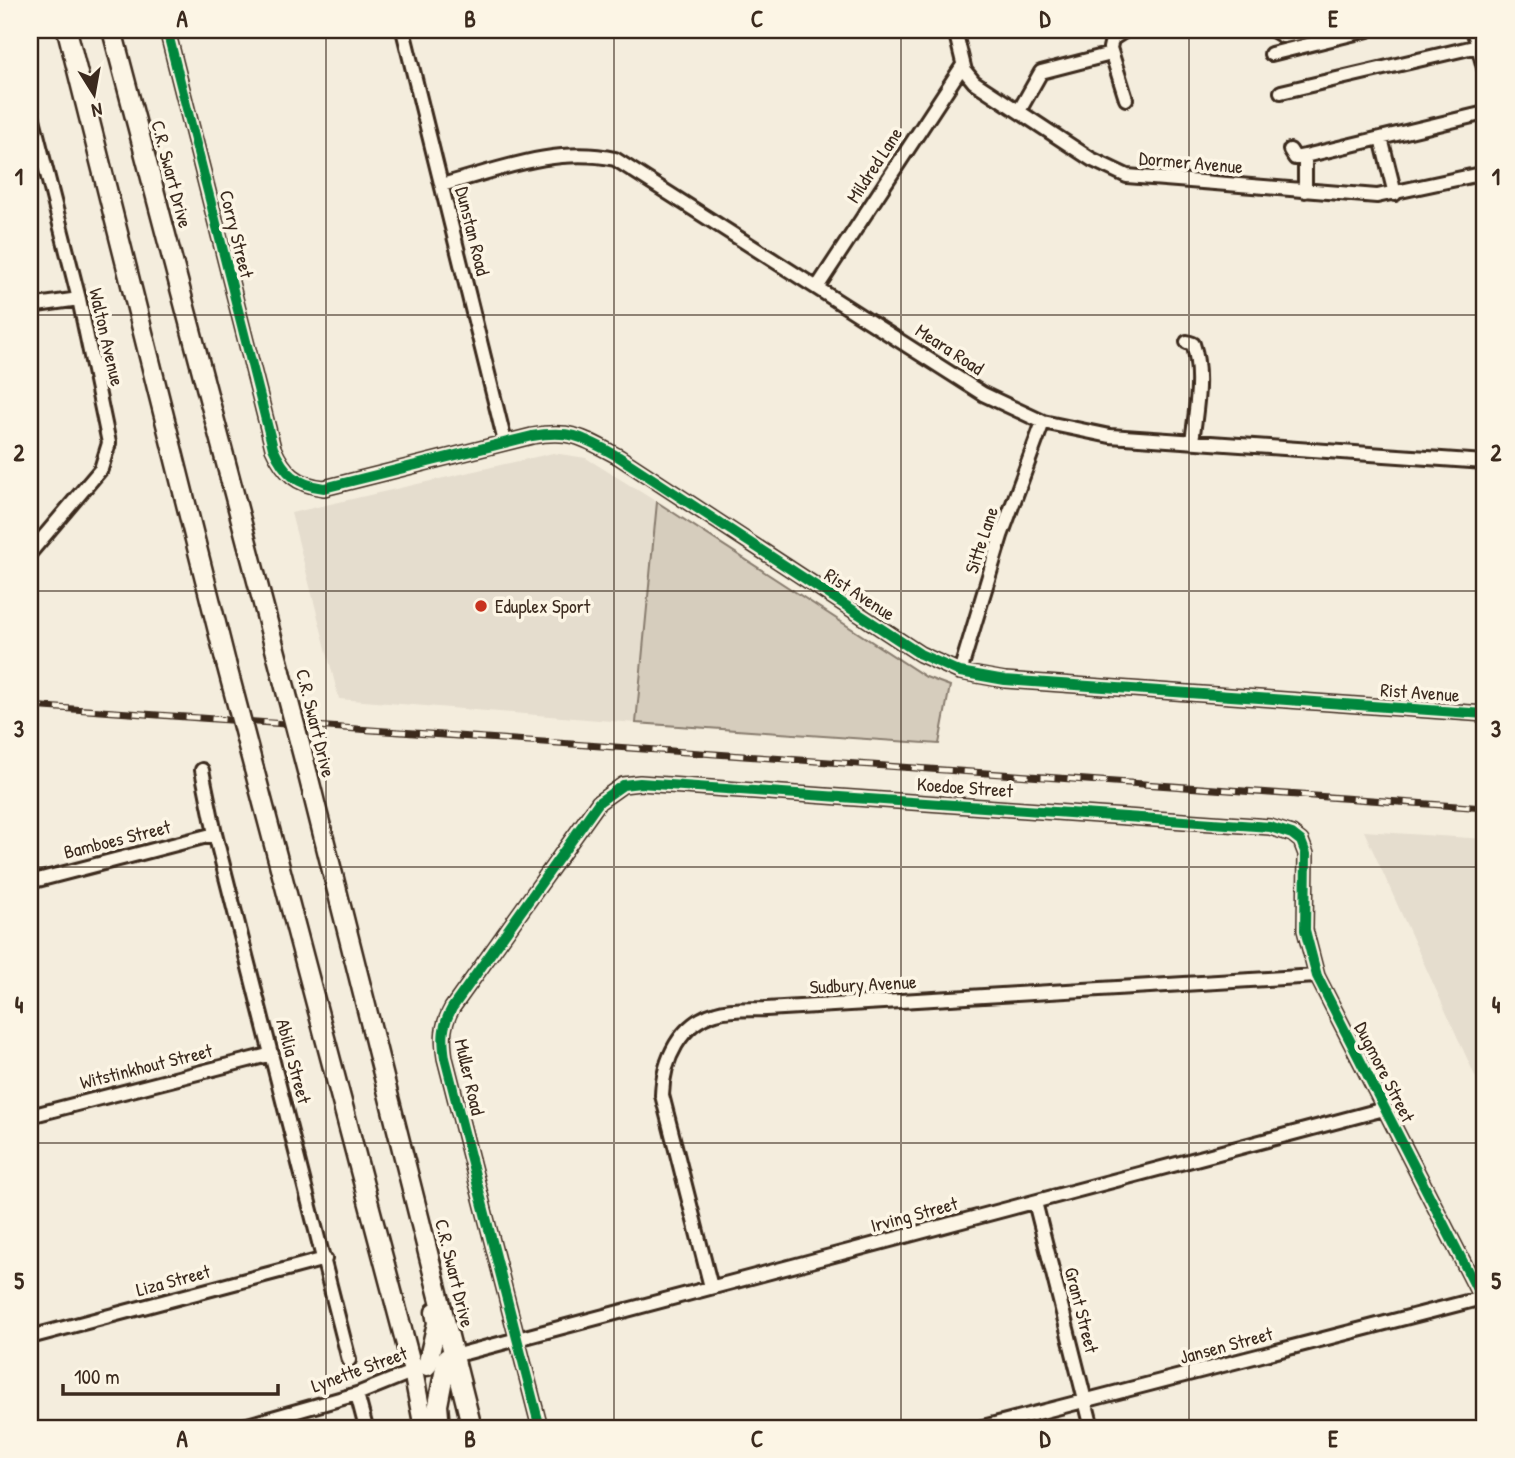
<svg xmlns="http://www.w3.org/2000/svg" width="1515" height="1458" viewBox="0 0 1515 1458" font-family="'Patrick Hand',sans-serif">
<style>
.built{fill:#e5ddce}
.green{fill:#d6cdbd;stroke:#887c6e;stroke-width:2}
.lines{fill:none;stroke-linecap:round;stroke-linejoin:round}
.lane-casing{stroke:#3b2a1e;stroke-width:11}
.street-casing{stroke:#3b2a1e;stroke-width:18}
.secondary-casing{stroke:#3b2a1e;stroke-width:23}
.lane{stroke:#fcf5e5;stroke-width:6}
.street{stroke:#fcf5e5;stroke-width:12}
.secondary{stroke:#fcf5e5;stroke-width:18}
.rail-casing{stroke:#3b2a1e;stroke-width:7}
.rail{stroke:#fcf5e5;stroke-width:4.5;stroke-dasharray:13;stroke-linecap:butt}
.secondary-bridge-casing{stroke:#3b2a1e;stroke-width:23;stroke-linecap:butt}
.secondary-bridge{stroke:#fcf5e5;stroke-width:18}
.cycleway-casing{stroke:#fcf5e5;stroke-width:15}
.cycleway{stroke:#00873e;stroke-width:10}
.grid{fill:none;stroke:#3b2a1e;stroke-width:2;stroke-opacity:0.55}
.poi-dot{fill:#c8321e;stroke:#fcf5e5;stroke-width:2.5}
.labels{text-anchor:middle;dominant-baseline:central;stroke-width:7;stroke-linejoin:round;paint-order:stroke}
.street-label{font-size:19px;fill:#3b2a1e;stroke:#fcf5e5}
.poi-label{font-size:19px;fill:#3b2a1e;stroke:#fcf5e5;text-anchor:start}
.neatline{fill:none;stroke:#3b2a1e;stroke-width:2.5}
.grid-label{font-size:23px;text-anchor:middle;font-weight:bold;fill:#3b2a1e}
</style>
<rect width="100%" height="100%" fill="#f4eddd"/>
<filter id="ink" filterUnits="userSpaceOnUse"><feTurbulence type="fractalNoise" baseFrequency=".0143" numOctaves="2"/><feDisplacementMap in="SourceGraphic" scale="14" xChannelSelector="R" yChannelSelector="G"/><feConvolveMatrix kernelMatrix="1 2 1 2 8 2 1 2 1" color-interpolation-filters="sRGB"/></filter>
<g filter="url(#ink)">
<!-- built -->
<path class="built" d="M553,453L586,458L657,502L636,723L339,699L291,513Z
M1364,831L1485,839V1098Z"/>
<!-- green -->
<path class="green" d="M657,502L926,677L950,686L939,744L636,723Z"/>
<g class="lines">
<!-- lane casing -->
<g class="lane-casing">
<path id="lane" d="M297,1428L318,1423L331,1428"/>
</g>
<!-- street casing -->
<g class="street-casing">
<path id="street" d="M167,30L273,448C284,473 297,485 324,488L532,436C572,429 584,438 619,457L920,654L960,672L1005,680L1485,714
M403,30L505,442
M955,30L965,71L974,82L1091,159L1127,176L1377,196L1485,173
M1273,30L1283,36L1314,30
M1473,30L1478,46
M1271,54L1368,30
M1281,92L1478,46L1485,71
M1126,99L1110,48L1112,39L1126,30
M30,107L79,299L109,443L101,469L30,553
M1019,111L1041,72L1111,54
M1381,138L1395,194
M1290,150L1295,158L1305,156L1485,113
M1305,156V191
M442,185C498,170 556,146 615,159L983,394L1043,422L1110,436L1485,462
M818,286L963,65
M30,306L79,299
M1187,342L1193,344C1203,373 1196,411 1192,441
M960,672L1001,536L1043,422
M202,770L215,834L349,1360
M30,882L215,834
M30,1116L272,1054
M1035,1202L1092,1428
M711,1287L662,1095C663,1060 680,1023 716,1013C732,1008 751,1010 766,1009L1317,976
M30,1337L325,1259
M446,1358L1384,1109
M357,1394L366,1428
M237,1428L357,1394L419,1369
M540,1428L445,1058C442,1038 442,1026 452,1008L599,802L623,785L640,783L1270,827L1292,834L1301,841L1306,854L1305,930L1317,976L1485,1305
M979,1428L1482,1298"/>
</g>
<!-- secondary casing -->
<g class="secondary-casing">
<path id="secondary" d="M67,30L226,663
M112,30L281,672
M254,769L413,1371L424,1428
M308,775L472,1428
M427,1366L437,1323L435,1312
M440,1428L438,1405L447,1358"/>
</g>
<!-- lane -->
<use href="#lane" class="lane"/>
<!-- street -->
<use href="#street" class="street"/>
<!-- secondary -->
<use href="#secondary" class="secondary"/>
<!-- rail casing -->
<g class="rail-casing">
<path id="rail" d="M30,706L1485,808"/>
</g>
<!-- rail -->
<use href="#rail" class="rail"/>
<!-- secondary-bridge casing -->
<g class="secondary-bridge-casing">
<path id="secondary-bridge" d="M226,663L254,769
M281,672L308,775"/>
</g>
<!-- secondary-bridge -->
<use href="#secondary-bridge" class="secondary-bridge"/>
<!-- cycleway casing -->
<g class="cycleway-casing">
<path id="cycleway" d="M167,30L273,448C284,473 297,485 324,488L532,436C572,429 584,438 619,457L920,654L960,672L1005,680L1485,714
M540,1428L445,1058C442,1038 442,1026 452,1008L599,802L623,785L640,783L1270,827L1292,834L1301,841L1306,854L1305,930L1317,976L1485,1305"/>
</g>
<!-- cycleway -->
<use href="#cycleway" class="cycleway"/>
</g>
</g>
<!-- grid -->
<path class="grid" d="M326,30V1428M614,30V1428M901,30V1428M1189,30V1428M30,315H1485M30,591H1485M30,867H1485M30,1143H1485"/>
<!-- markers -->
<circle class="poi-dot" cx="481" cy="606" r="7"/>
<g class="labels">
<!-- street labels -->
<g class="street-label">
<text transform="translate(1191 162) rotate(5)">Dormer Avenue</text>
<text transform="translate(874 165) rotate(-57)">Mildred Lane</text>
<text transform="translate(172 174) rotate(75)">C.R. Swart Drive</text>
<text transform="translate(473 231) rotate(76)">Dunstan Road</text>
<text transform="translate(237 234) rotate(76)">Corry Street</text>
<text transform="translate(107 337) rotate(77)">Walton Avenue</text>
<text transform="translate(950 349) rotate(33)">Meara Road</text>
<text transform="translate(981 540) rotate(-72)">Sitte Lane</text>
<text transform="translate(860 594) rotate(33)">Rist Avenue</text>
<text transform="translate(1420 692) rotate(4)">Rist Avenue</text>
<text transform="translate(316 723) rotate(76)">C.R. Swart Drive</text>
<text transform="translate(965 787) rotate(4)">Koedoe Street</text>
<text transform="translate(117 839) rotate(-14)">Bamboes Street</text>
<text transform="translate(863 984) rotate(-3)">Sudbury Avenue</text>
<text transform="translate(294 1061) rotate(75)">Abilia Street</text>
<text transform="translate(146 1066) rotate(-14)">Witstinkhout Street</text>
<text transform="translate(1385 1072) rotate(63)">Dugmore Street</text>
<text transform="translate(470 1077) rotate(77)">Muller Road</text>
<text transform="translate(914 1214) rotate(-15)">Irving Street</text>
<text transform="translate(455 1273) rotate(76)">C.R. Swart Drive</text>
<text transform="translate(173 1280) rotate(-15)">Liza Street</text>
<text transform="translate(1082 1310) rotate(76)">Grant Street</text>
<text transform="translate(1226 1345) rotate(-15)">Jansen Street</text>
<text transform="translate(359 1369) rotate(-20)">Lynette Street</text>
</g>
<!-- poi labels -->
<g class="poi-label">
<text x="495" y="606">Eduplex Sport</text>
</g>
</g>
<!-- margin -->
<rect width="1515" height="1458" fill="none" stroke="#fcf5e5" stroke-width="77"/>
<!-- north arrow -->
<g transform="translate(94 94) rotate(169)" stroke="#fcf5e5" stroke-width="5" paint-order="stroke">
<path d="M0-5L12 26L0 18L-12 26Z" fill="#3b2a1e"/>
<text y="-10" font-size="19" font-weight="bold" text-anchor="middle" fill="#3b2a1e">N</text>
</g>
<!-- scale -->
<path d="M63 1384v10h215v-10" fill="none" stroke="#3b2a1e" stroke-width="3.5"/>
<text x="74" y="1384" font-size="21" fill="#3b2a1e" stroke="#fcf5e5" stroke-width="5" paint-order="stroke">100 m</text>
<rect x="38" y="38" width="1438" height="1382" class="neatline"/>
<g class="grid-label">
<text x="182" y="27">A</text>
<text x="470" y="27">B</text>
<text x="757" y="27">C</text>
<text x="1045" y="27">D</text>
<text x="1333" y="27">E</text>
<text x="19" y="185">1</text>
<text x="1496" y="185">1</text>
<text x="19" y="461">2</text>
<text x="1496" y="461">2</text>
<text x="19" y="737">3</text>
<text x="1496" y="737">3</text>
<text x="19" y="1013">4</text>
<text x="1496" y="1013">4</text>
<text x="19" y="1289">5</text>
<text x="1496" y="1289">5</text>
<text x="182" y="1447">A</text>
<text x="470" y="1447">B</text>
<text x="757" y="1447">C</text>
<text x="1045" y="1447">D</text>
<text x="1333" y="1447">E</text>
</g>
</svg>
